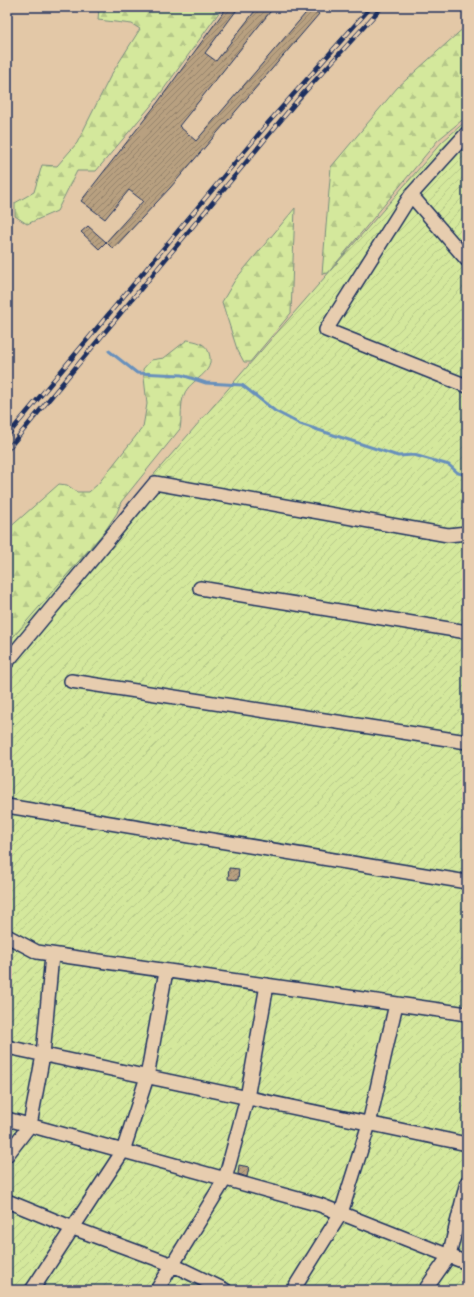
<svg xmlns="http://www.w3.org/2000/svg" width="474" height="1297" viewBox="0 0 474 1297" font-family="'Playpen Sans',sans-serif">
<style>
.forest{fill:url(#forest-firs);stroke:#788c7d}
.garden{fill:url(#garden-furrows);stroke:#788c7d}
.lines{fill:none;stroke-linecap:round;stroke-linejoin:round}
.stream{stroke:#6890bc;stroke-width:3}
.building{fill:url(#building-hatch);stroke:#1b2f5e}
.minor-casing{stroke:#1b2f5e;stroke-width:16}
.minor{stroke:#e7cdaf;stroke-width:13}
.rail-casing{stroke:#1b2f5e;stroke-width:4.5}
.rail{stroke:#e7cdaf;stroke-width:3;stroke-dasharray:9;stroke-linecap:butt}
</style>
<defs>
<pattern id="forest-firs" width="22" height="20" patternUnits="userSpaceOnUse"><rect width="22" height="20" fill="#d4e89c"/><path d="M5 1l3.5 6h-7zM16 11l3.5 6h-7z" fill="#b5c789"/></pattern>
<pattern id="garden-furrows" width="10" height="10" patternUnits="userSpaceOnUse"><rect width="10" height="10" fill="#d4e89c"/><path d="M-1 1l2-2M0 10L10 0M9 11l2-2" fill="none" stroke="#b5c789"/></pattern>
<pattern id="building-hatch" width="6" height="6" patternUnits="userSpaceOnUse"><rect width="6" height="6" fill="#b8a080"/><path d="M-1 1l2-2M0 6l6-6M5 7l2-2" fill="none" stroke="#95836c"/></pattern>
</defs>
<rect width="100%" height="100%" fill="#e3c8a7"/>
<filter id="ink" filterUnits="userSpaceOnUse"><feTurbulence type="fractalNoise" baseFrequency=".025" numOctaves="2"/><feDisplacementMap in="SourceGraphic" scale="8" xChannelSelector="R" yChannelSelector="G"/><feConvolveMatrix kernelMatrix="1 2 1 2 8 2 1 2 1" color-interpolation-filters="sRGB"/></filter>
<g filter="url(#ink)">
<!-- forest -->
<path class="forest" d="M99,7H223L155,101L96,171H77L57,211L27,224L15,216V203L34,192L42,165L57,166L77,143L111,75L140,29L132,24L98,20Z
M467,25V116L438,140L328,273L322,274L331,167L397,88Z
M295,208L291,313L250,362H244L237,349L222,302L235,280Z
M187,340C196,341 206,343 209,353C216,375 190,378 184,395C180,404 182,419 180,429L121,502L117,513L74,577L7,654V530L59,484L67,485L77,492H89L98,484L143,427L147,404L143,369L151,360L164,358Z"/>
<!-- garden -->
<path class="garden" d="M467,120V1290H7V644L442,142Z"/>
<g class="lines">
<!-- stream -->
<path class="stream" d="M109,351L137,373L182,375L206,383L242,385L275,411L300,424L398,456L414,455L449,465L458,473L467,475"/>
</g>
<!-- building -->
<path class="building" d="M227,7H239L205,53L216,61L258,7H274L179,126L196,141L311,7L319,14L170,188L113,249L106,242L143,201L129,190L105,219L81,201L158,102Z
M88,226L106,242L99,249L81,232Z
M229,868L239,869L238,880L228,879Z
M239,1165L249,1167L247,1177L238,1174Z"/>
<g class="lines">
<!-- minor casing -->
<g class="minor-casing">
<path id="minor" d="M467,133L411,195L326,330L467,386
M411,195L467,260
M200,588L467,632
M7,662L155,483L448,535L467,533
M71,681L467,742
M7,806L467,882
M7,936L37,952L467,1014
M7,1047L467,1144
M7,1119L320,1205L467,1263
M7,1155L30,1125L43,1055L52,955
M7,1201L73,1228L173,1265L225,1290
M32,1290L123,1151L147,1077L166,971
M157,1290L225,1179L247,1098L267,985
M293,1290L341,1213L369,1124L396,1004
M425,1290L449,1256L467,1182"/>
</g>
<!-- minor -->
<use href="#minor" class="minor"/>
<!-- rail casing -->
<g class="rail-casing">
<path id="rail" d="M7,436L268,123L371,7
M7,450L301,96L382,7"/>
</g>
<!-- rail -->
<use href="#rail" class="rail"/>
</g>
</g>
<!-- margin -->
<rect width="474" height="1297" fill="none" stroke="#e7cdaf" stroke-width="24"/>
<rect x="12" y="12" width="450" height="1273" fill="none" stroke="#1b2f5e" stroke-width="1.5" filter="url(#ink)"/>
</svg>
